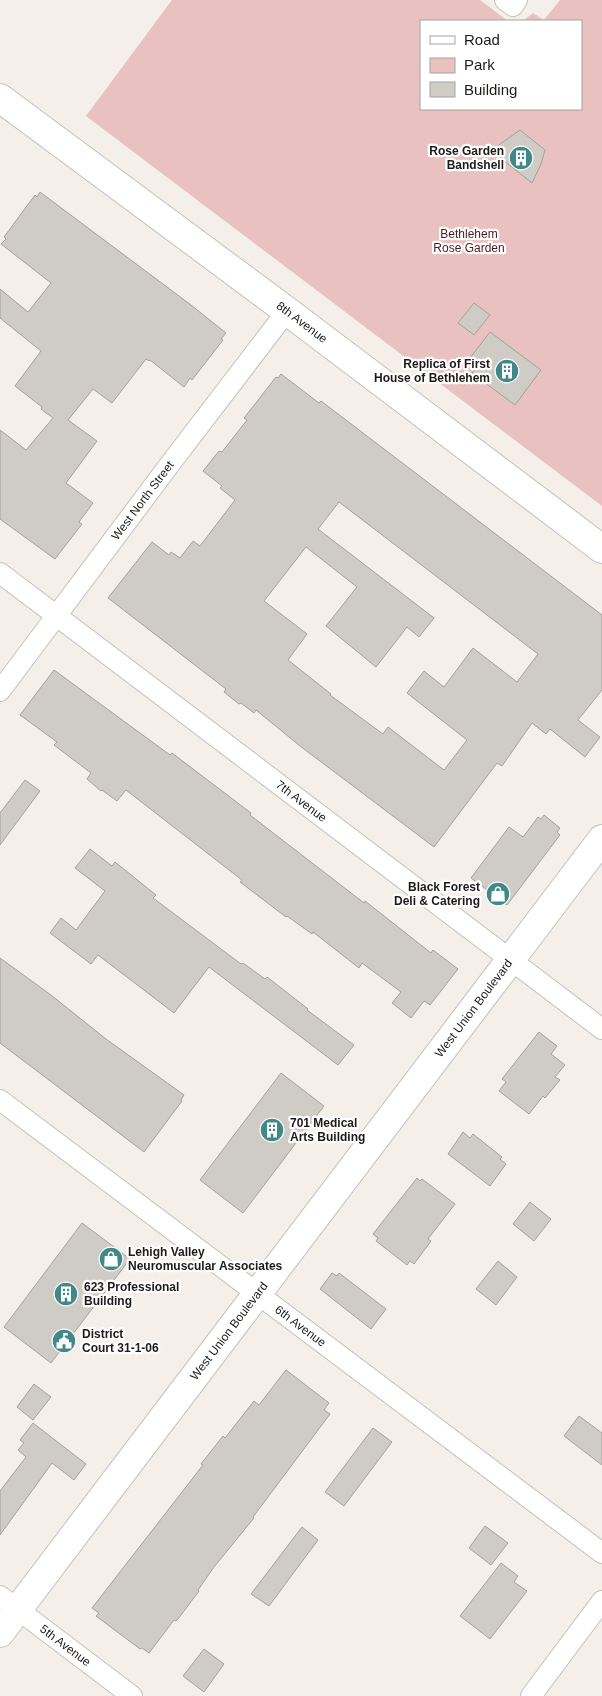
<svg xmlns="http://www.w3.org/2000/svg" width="602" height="1696" viewBox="0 0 602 1696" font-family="Arial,sans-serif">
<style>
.green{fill:#e8c1c0}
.building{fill:#ceccc5;stroke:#a4a29b;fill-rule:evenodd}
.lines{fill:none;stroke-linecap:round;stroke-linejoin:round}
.street-casing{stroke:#c5c0ba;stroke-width:22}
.secondary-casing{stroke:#c5c0ba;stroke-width:30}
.primary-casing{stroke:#c5c0ba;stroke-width:30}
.street{stroke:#fff;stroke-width:20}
.secondary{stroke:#fff;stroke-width:28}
.primary{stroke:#fff;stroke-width:28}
.labels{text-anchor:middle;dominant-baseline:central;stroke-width:4.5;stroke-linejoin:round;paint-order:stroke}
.poi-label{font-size:12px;font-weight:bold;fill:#1d1b19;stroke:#fff;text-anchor:start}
.park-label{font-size:12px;fill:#4e1b1d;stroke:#fff}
.street-label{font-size:12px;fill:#1d1b19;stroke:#fff}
</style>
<rect width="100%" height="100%" fill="#f4efe9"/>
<!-- green -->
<path class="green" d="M172,0H480L508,21H421V109H581V21H523L533,13L544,20L560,0H602V506L86,116Z"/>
<!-- building -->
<path class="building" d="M520,130L545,150L541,164L532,183L493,152L498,149L496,147Z
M40,192L191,305L226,333L221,339L223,340L192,380L190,378L184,387L150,360L149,361L146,359L112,403L93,389L68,420L97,441L66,483L93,503L79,522L82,524L55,559L0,519V430L26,450L53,418L41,409L42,407L15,386L41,351L0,318V289L28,312L51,283L1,244L6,239L4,237L35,195L37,197Z
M474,303L490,315L474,335L458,323Z
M490,332L541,370L515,405L472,373L479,365L470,358Z
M281,374L319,403L321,401L602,615V690L578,720L600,737L585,757L550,729L546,734L532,723L502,766L497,763L434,847L300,746L256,710L254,713L241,703L239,704L224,692L226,689L108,598L152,542L169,555L171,552L180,558L193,541L200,546L235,500L220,488L222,486L203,471L219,451L222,452L247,420L244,418L276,377L278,378ZM339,502L538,654L517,682L473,648L444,687L424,671L407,693L467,740L444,770L388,727L383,734L330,695L331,694L288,660L307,634L264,601L306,547L357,587L326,626L376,667L407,627L419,637L434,618L318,529Z
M54,670L170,755L172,753L251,813L250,815L364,903L365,901L431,953L433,950L458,969L430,1005L424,1001L411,1018L392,1003L401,992L362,963L359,968L313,932L312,934L287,916L286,917L240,882L242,880L126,790L117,801L102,790L101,791L87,779L91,773L54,745L57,742L20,715Z
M25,780L40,791L0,845V813Z
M544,815L560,828L557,832L560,835L507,905L471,878L509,827L523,837L538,817L541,819Z
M90,849L112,866L115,862L156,895L153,898L241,964L243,963L265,979L267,977L308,1009L307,1010L354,1045L338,1065L209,967L174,1013L98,955L91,964L50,933L61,918L76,930L105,891L75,868Z
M0,958L51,995L106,1039L184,1095L181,1100L182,1101L144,1152L0,1043Z
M539,1032L557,1046L551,1054L565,1065L555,1077L560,1080L545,1098L543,1096L529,1114L499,1091L506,1082L502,1079Z
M281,1073L324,1106L243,1213L200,1180Z
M463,1132L470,1138L473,1134L502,1157L500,1159L506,1164L490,1186L448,1154Z
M417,1178L420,1181L422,1179L455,1204L428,1239L431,1241L414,1264L410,1261L407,1265L376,1241L378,1238L373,1234Z
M530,1202L551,1219L534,1241L513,1224Z
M82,1223L130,1259L51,1363L4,1327Z
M498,1261L517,1277L496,1305L476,1289Z
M332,1273L337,1276L339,1273L386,1309L371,1329L320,1289Z
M286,1370L329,1403L324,1410L330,1414L253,1517L254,1518L214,1567L198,1590L199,1591L178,1619L176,1621L174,1620L149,1653L142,1648L140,1649L96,1616L99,1613L92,1608L203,1465L201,1464L223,1436L225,1438L254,1401L259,1405Z
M34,1384L51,1397L33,1420L17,1407Z
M579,1416L602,1433V1465L564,1436Z
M33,1423L86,1464L74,1480L52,1463L0,1535V1491L26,1457L18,1450L24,1443L20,1440Z
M373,1428L392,1442L344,1506L325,1492Z
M485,1526L508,1543L491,1565L469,1548Z
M302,1527L318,1540L269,1606L251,1594Z
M501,1563L518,1576L514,1582L527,1591L490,1639L460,1616Z
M204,1649L224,1664L204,1692L183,1676Z"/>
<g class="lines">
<!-- street casing -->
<g class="street-casing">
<g id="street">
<path d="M505,0L513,6L517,0"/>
<path id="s1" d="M0,573L602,1029"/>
<path id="s2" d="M0,691L170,464L287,311"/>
<path id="s3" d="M0,1100L602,1553"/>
<path id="s4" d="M0,1596L132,1696"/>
<path d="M531,1696L602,1601"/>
</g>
</g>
<!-- secondary casing -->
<g class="secondary-casing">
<g id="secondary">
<path id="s5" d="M0,98L287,311L602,549"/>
</g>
</g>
<!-- primary casing -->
<g class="primary-casing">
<g id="primary">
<path id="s6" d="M0,1633L602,839"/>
</g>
</g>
<!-- street -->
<use href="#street" class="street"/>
<!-- secondary -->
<use href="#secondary" class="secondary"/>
<!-- primary -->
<use href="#primary" class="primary"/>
</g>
<!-- icons -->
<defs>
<g id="building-disc" transform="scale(1.25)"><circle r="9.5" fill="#418986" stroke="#fff"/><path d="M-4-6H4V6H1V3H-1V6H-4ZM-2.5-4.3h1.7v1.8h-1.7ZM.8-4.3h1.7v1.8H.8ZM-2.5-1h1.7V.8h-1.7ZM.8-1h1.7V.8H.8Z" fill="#fff"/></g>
<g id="shop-disc" transform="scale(1.25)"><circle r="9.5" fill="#418986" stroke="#fff"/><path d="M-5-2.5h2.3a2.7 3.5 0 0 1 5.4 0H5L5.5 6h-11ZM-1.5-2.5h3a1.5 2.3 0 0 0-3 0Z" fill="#fff"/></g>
<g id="civic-disc" transform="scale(1.25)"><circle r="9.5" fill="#418986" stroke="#fff"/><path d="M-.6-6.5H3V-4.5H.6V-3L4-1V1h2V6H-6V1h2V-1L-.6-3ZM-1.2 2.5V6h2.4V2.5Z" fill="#fff"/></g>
</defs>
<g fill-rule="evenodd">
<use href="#building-disc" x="521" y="158"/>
<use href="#building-disc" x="507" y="371"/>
<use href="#shop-disc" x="498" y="894"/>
<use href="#building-disc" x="272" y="1130"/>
<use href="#shop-disc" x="111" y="1259"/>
<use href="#building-disc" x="66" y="1294"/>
<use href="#civic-disc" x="64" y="1341"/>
</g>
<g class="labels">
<!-- poi labels -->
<g class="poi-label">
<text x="504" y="151" text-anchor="end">Rose Garden<tspan x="504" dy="14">Bandshell</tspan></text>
<text x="490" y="364" text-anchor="end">Replica of First<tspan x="490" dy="14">House of Bethlehem</tspan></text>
<text x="480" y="887" text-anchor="end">Black Forest<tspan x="480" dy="14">Deli &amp; Catering</tspan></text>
<text x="290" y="1123">701 Medical<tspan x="290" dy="14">Arts Building</tspan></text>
<text x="128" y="1252">Lehigh Valley<tspan x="128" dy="14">Neuromuscular Associates</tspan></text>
<text x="84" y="1287">623 Professional<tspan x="84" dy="14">Building</tspan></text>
<text x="82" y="1334">District<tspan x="82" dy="14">Court 31-1-06</tspan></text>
</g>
<!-- park labels -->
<g class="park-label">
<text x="469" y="234">Bethlehem<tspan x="469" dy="14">Rose Garden</tspan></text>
</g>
<!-- street labels -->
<g class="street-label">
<text stroke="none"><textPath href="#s5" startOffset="376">8th Avenue</textPath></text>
<text stroke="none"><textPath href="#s2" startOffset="238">West North Street</textPath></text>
<text stroke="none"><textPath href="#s1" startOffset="378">7th Avenue</textPath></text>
<text stroke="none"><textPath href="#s6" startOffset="784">West Union Boulevard</textPath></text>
<text stroke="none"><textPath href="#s3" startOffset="376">6th Avenue</textPath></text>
<text stroke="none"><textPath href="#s6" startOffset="379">West Union Boulevard</textPath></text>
<text stroke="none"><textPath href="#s4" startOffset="82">5th Avenue</textPath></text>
</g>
</g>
<!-- legend -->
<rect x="420" y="20" width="162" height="90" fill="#ffffff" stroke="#a5a4a3"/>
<rect x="430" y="36" width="25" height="8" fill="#ffffff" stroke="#a5a4a3"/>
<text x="464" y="45" font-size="15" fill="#1d1b19">Road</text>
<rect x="430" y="58" width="25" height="15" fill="#e8c1c0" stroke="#a5a4a3"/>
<text x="464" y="70" font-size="15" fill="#1d1b19">Park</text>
<rect x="430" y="82" width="25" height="15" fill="#ceccc5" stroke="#a5a4a3"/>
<text x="464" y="95" font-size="15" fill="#1d1b19">Building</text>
</svg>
